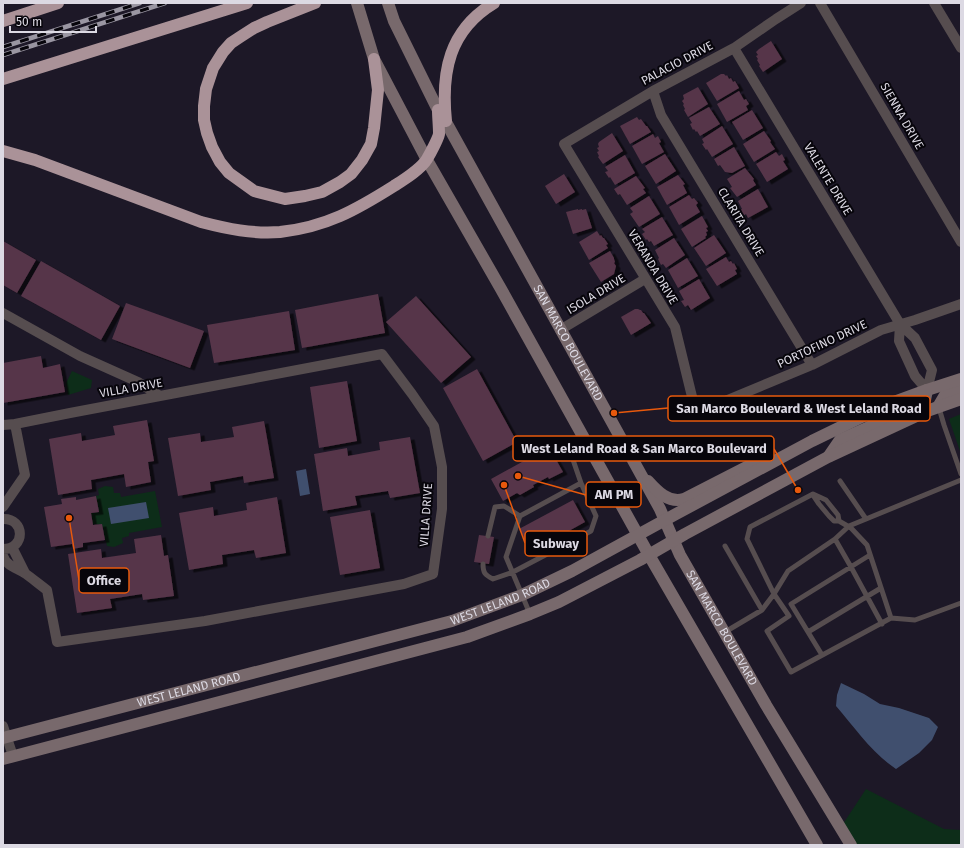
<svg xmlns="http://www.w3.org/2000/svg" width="964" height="848" viewBox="0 0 964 848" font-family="'Fira Sans',sans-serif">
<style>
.green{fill:#0d2d19}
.water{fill:#404f6e}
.building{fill:#563549;filter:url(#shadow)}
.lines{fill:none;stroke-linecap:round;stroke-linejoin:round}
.lane{stroke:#564d4f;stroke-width:5}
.street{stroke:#564d4f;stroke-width:10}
.secondary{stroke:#78696c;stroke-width:12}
.highway{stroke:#aa9298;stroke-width:12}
.rail-casing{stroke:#9a96a2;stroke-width:4.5}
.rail{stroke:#07050b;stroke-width:3;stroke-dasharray:9;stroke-linecap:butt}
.labels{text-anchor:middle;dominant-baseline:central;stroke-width:4;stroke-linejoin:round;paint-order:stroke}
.street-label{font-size:12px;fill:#dcd9e3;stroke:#07050b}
.leader{fill:none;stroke:#e8590c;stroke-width:1.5}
.callout-dot{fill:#e8590c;stroke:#07050b;stroke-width:1.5}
.callout{fill:#07050b;stroke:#e8590c;stroke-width:1.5}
.callout-label{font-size:13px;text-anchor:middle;font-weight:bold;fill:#dcd9e3}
</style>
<defs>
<filter id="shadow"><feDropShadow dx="4.5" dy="2.5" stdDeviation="0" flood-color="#0009"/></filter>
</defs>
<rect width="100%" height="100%" fill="#1d1827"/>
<!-- green -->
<path class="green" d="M72,371L92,380L91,388L68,395L66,383Z
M961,414V454L949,419Z
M105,486L113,487L114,493H120L121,497L155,491L162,527L129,533V536L122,538L123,543L114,547L107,546L106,541L105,540L102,524L93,525L91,513L99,512L96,496L99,495L98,489Z
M866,789L944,829L961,830V845H851L841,827Z"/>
<!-- water -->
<path class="water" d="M306,469L310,494L300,496L296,471Z
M146,502L149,518L111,524L108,508Z
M841,683L864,694L880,704L899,708L929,718L938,727L932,740L919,753L896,769C872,753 855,728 836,706L837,695Z"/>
<!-- building -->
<path class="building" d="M771,41L782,59L763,72L759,66L760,65L757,60L758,59L756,56L758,55L756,52L759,49Z
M721,74H724L726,76L727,75L729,79L731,78L733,82L735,81L739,88L717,101L706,83Z
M698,87L708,104L688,117L684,110L685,109L683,105L684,104L682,101L684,99L683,95Z
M739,91L744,100L746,99L749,104L746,106L748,110L727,122L717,104Z
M709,107L720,124L700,136L697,131L696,132L694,129L693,130L690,124L692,123L689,118Z
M752,110L763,128L743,140L732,122Z
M637,117L639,120L641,119L646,126H647L651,132L630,144L620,126Z
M722,126L733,144L712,157L707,149L706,150L702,144L704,143L702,139Z
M764,131L771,141L770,142L775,149L754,162L743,144Z
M612,133L623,151L603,164L598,157L599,156L597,152L599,151L597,148L599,147L598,144L599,142Z
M653,134L655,138L658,136L661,142L659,143L664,152L642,164L632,146Z
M734,147L745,166L732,173L725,172L720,165L718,166L714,159Z
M776,152L779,156L782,154L785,160L783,161L788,169L767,182L756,164Z
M665,154L676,171L656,184L645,166Z
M625,155L635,173L615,185L610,177L609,178L605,172L608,171L605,167Z
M745,168L754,179L753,180L756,185L737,197L730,188L732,187L727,179Z
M564,174L575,192L556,204L545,186Z
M678,175L685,184L683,185L687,193L667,205L657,187Z
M636,176L645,188L643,189L646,193L627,205L620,194L618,195L614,189Z
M758,189L768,207L748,218L746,214L743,216L740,210L742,209L738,201Z
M689,195L692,199L694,198L698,203L696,205L700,212L679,225L669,207Z
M649,196L660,214L639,227L630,214L633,212L630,208Z
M578,209V210L582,209V210L586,209L592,228L573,234L566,212Z
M702,216L708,227L706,228L708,231L706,232L707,235L705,237L706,238L692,247L681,229Z
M662,217L673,235L654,246L651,241L649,242L647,239L646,240L642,234L645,232L642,229Z
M597,231L600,236L601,235L603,238H604L608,244L606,245L608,248L589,260L579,242Z
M714,235L726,253L706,266L694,248Z
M674,238L685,255L666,268L663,264L661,265L658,259L659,258L655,250Z
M3,241L36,260L17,293L3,285Z
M610,251L614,258V259L615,262L614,263L616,266L614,274L601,282L589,263Z
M726,257L729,262L731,261L733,264L734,263L737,269L735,270L737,274L717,286L706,269Z
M687,258L698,276L678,288L668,270Z
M41,261L120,306L101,340L21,296Z
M699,279L710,298L691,310L688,305L685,307L681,301L684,300L679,291Z
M378,294L385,333L302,348L295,310Z
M416,296L471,357L441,383L386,322Z
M126,303L204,331L190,368L112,339Z
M635,309H638L640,310H641L643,313H644L651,323L631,335L621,317Z
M289,311L295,350L214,363L207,325Z
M41,356L43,368L60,364L65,392L3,403V363Z
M477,369L517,442L483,461L443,388Z
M347,381L357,441L319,448L310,387Z
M147,420L154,461L148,462L151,482L126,487L124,474L91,480L92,489L58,495L49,439L81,433L82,441L115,435L113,426Z
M264,421L274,478L244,483L243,476L210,482L211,490L178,496L168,438L200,433L201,442L234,437L232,427Z
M410,437L420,493L390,498L388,491L355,496L357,505L323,511L314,454L347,448L348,456L380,450L379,442Z
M549,447L563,472L549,479L548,477L533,485L534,487L520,495L517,493L503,501L491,479Z
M96,496L99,512L91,513L93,525L102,524L105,540L83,543V547L73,549L72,544L51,547L44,507L62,504L61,499L76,497V500Z
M277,497L286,553L256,558L254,550L222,555L223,564L189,570L179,513L213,507L214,516L247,510L246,503Z
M573,500L585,522L531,552L519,529Z
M370,510L380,568L340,575L330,517Z
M161,535L164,556L168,555L174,596L143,600L142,594L110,599L112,608L77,613L68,554L101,549L102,558L136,553L134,539Z
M479,535L494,537L489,564L474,562Z"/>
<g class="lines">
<!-- lane -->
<path class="lane" d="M939,408L944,425L961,474
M840,481L866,519
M813,495L819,504L829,516L834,521H839L851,528L867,545L891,618
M839,521L838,515L826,500L813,494L750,527L747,539L774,594L789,616L767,631L791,672L891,618L915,620L961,603
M488,536L495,507L504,506L520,516
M835,539L851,567L882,624
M725,546L762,610L774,594L788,571L835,539L849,526L961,480
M483,564C483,573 485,575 493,579L513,572L591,531L596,516L581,483
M530,614L506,557L520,516L581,483L571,454L585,443
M725,632L762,610
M808,632L791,604L870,555
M822,655L808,632L881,588"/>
<!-- street -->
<path class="street" d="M801,3L776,19L734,48L653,91L564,144L675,327L696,413L812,365L881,330L915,320L961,304
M820,3L961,242
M934,3L961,48
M734,48L900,324L915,338L932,370L927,390
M653,91L661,115L812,365
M3,313L80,356L138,382L160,396
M900,324L899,341L915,376L927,390
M560,330L645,279
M3,425L15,424
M3,507L25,475L15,424L70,413L382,354L412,394L434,426L442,467V509L433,574L404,584L205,621L57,642L47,590C40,585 33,579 26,574C18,568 7,567 3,556
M3,519C25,518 26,549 3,549
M12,547L25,573
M3,726L13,756"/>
<!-- secondary -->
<g class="secondary">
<path d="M357,3L374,59L427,160L501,289L649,555L817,845"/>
<path id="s1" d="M388,3L394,21L438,110L447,124L660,509L680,555L766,705L851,845"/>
<path d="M938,407L945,395L961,387"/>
<path d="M829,456L840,440L914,407L925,400L927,390"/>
<path d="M648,481C657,491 669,504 684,499L762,459"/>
<path id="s2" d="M3,738L452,621L522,595L572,571L676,514L812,441L886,405L927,390L961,379"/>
<path d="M3,759L467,637L530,614L559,602L640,560L685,534L828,457L927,411L961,399"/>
</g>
<!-- highway -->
<path class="highway" d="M315,3L267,22L254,28L240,37L231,43L223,52L213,68L206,89L204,106V120L207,133L212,147L220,162L229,173L254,191L285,199L305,196L322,192L340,182L351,174L362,160L371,144L374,128L378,90L374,59
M3,21L58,3
M3,79L247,3
M446,121C441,72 449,30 494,3
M3,151L35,160L201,222C228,229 252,234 280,232C326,227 356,210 394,186C405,179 421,169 427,159C430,154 438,139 439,134C439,126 438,117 438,110"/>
<!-- rail casing -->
<g class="rail-casing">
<path id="rail" d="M3,47L140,3
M3,55L165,3"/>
</g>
<!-- rail -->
<use href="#rail" class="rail"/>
</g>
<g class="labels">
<!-- street labels -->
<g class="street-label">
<text transform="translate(677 63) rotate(-28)">PALACIO DRIVE</text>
<text transform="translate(902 116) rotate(60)">SIENNA DRIVE</text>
<text transform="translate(828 179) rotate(59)">VALENTE DRIVE</text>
<text transform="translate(741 222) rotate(59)">CLARITA DRIVE</text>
<text transform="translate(653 267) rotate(59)">VERANDA DRIVE</text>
<text transform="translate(596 294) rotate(-31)">ISOLA DRIVE</text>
<text stroke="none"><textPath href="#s1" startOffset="385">SAN MARCO BOULEVARD</textPath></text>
<text transform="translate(822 344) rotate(-25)">PORTOFINO DRIVE</text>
<text transform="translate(131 388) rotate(-10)">VILLA DRIVE</text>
<text transform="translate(426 515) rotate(-86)">VILLA DRIVE</text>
<text stroke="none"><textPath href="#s2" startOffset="516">WEST LELAND ROAD</textPath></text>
<text stroke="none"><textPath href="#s1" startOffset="709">SAN MARCO BOULEVARD</textPath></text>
<text stroke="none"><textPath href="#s2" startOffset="192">WEST LELAND ROAD</textPath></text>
</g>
</g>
<!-- callouts -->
<path class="leader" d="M614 413L668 408M798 490L774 449M518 476L586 495M504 485L525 543M69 518L79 580"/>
<g class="callout-dot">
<circle cx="614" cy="413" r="4"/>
<circle cx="798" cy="490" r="4"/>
<circle cx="518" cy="476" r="4"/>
<circle cx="504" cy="485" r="4"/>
<circle cx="69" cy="518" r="4"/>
</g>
<g class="callout">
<rect x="668" y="396" width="262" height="25" rx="4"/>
<rect x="513" y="436" width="261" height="25" rx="4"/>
<rect x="586" y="482" width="55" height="25" rx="4"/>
<rect x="525" y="531" width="62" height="25" rx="4"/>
<rect x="79" y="568" width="50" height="25" rx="4"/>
</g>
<g class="callout-label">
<text x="799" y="413">San Marco Boulevard &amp; West Leland Road</text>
<text x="644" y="453">West Leland Road &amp; San Marco Boulevard</text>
<text x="614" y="499">AM PM</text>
<text x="556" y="548">Subway</text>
<text x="104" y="585">Office</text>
</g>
<!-- border -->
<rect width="964" height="848" fill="none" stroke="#dcd9e3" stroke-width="8"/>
<!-- scale -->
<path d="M10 26v6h86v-6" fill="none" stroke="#dcd9e3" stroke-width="2"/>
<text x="16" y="26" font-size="12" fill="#dcd9e3" stroke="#07050b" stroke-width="3" paint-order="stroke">50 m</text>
</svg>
